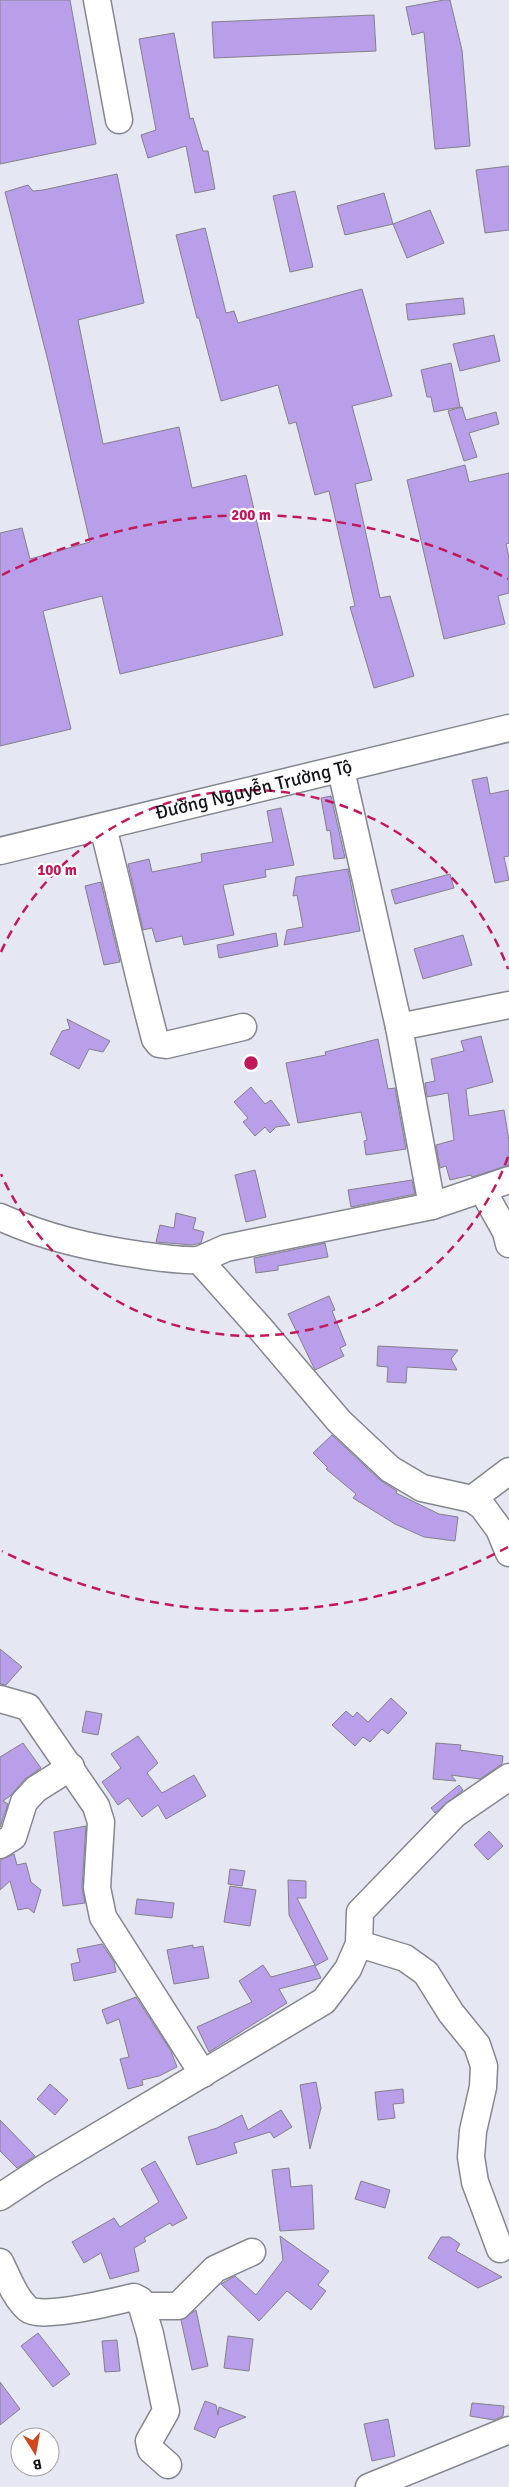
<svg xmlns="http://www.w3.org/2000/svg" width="509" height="2487" viewBox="0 0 509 2487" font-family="Signika,sans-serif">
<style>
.building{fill:#b99ee9;stroke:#84818a}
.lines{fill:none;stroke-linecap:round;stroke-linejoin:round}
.minor-casing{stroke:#858790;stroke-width:29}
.minor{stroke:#fff;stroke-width:26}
.ring{fill:none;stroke:#c2185b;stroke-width:2.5;stroke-dasharray:9 6}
.labels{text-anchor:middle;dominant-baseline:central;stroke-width:4.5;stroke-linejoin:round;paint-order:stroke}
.street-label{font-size:19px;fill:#141518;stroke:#fff}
.centre{fill:#c2185b;stroke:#fff;stroke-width:2.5}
.ring-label{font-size:15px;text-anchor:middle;font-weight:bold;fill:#c2185b;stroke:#fff;stroke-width:4.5;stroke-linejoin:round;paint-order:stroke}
</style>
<rect width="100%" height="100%" fill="#e5e7f2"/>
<!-- building -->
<path class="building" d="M0,0H70L96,144L0,164Z
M444,0H450L462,50L470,146L435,149L424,32L412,35L406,7Z
M374,15L376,51L214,58L212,22Z
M174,33L190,119L193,118L203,151H208L215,189L195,193L186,146L148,158L141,135L156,130L139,39Z
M509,166V230L485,233L476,170Z
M117,174L144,303L78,320L103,444L179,427L192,488L246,475L283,635L120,674L102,596L43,611L71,729L0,746V533L22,528L30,559L90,542L48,361L5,192L28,185L33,191L43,190Z
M295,191L313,267L290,272L273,196Z
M384,193L393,224L345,235L337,206Z
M430,210L444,243L407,258L393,224Z
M205,228L226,313L234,311L238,323L362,289L392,396L352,406L372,480L355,484L380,598L390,596L414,676L374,688L350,607L355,606L329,491L315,495L296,422L289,424L278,385L221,401L199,318H197L176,235Z
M463,298L465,314L408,320L406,304Z
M494,335L500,361L460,371L453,344Z
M451,363L460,407L434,412L431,397H427L421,370Z
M462,407L466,420L496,412L499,424L469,433L477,457L464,461L448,411Z
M465,465L469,482L509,473V543L506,544L509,557V593L498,596L505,624L444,639L407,480Z
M487,777L490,794L509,790V856L504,857L509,880L495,883L472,780Z
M331,796L345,858L334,859L330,830L327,831L321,798Z
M281,808L294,865L265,870L266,877L223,885L234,935L184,945L182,936L156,942L152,928L143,930L128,864L149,859L152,872L202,862L201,854L273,842L267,811Z
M348,869L360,931L284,945L287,930L303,927L297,895L293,896L296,877Z
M450,874L454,888L395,904L391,890Z
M101,882L120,962L104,965L85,886Z
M276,933L278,946L219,958L217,945Z
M463,935L472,965L423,979L414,949Z
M67,1019L110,1041L103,1052L89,1049L79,1069L50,1054L62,1031L70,1029Z
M481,1036L493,1082L466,1089L469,1116L504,1110L509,1141V1165L472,1177L471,1175L450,1180L446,1166L440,1168L436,1145L454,1140L448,1093L427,1097L425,1083L435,1081L431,1059L464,1051L461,1041Z
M378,1039L388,1089L395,1088L406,1149L366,1155L364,1141L367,1140L361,1112L298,1123L286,1063L326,1055L325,1052Z
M251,1087L265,1104L271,1100L290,1125L276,1127L270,1133L265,1127L255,1136L243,1122L248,1118L234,1102Z
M255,1170L266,1217L246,1222L235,1175Z
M412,1180L415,1194L351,1207L348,1190Z
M176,1213L196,1218L193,1229L204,1232L201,1243L192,1245L156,1242L160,1225L174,1228Z
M325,1243L328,1257L278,1266V1270L256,1273L254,1258Z
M329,1296L335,1310L332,1311L346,1345L340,1348L344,1356L315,1370L288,1314Z
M378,1346L458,1350L451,1359L457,1370L407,1367L406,1383L387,1382L388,1367L377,1366Z
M332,1435L380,1480L397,1491L396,1493L439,1514L458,1517L455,1541L424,1537L395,1524L353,1498L356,1494L326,1469L328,1468L313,1453Z
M0,1649L22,1667L6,1685L0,1684Z
M391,1698L407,1713L388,1734L382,1729L370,1742L363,1737L355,1746L332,1725L346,1711L353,1717L357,1712L368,1722Z
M86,1711L102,1714L98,1735L82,1732Z
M138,1736L158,1763L147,1773L162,1793L194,1775L206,1796L166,1819L158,1805L142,1817L128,1798L118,1805L102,1782L121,1768L111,1754Z
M23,1743L41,1768L25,1779L10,1796L3,1801L8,1804L0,1827V1757Z
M436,1743L461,1745L460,1750L503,1756L502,1764L480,1779L451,1775L456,1781L433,1779Z
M459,1785L463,1790L435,1813L431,1808Z
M86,1826L82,1887L85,1903L63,1906L54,1832Z
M489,1831L503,1846L488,1860L474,1845Z
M14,1854L17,1865L26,1863L31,1882L41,1890L34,1913L28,1908L18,1910L10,1881L0,1890V1860Z
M230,1869L245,1871L242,1886L228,1884Z
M288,1880L306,1881V1898H297L328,1959L315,1966L321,1978L279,1989L287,2003L209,2052L197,2027L252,2002L239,1981L263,1965L271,1977L315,1965L289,1915Z
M230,1886L256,1890L250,1926L224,1922Z
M137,1899L174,1903L172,1918L135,1914Z
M102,1944L114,1962L116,1972L74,1981L71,1964L80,1962L77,1949Z
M193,1945V1948L203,1946L209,1978L174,1984L167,1950Z
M136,1997L171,2051L177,2067L159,2076L142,2080L143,2085L128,2089L120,2059L129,2057L119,2019L107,2024L102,2010Z
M316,2082L321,2108L310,2149L300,2085Z
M50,2084L68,2100L55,2115L37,2099Z
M403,2089L404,2103L393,2104L395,2118L378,2120L375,2092Z
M281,2110L292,2127L274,2138L270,2132L234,2143L237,2153L197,2165L188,2137L217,2128L242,2115L248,2130Z
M0,2120L35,2156L17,2168L0,2151Z
M155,2161L187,2218L172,2226L170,2223L144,2238L146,2241L134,2248L139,2271L110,2279L101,2253L84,2263L72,2242L114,2218L120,2227L159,2202L141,2169Z
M289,2168L291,2187L312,2185L314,2229L280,2231L272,2170Z
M361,2181L390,2190L385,2208L355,2199Z
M280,2236L329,2271L318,2285L326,2291L311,2310L287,2291L259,2321L221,2284L235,2276L256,2295L283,2260Z
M441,2237H450L460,2244L456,2251L502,2277L478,2288L428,2258Z
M196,2310L208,2366L192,2370L181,2320Z
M38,2333L70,2374L53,2387L21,2346Z
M228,2336L253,2339L249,2371L224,2368Z
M117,2340L120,2371L105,2372L102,2341Z
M0,2382L20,2409L0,2425Z
M205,2401L216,2405L218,2415L219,2407L246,2417L219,2428L215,2438L194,2429Z
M472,2403L504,2406L503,2416L494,2420L470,2416Z
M388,2419L395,2456L372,2461L364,2424Z"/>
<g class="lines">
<!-- minor casing -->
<g class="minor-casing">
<g id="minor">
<path d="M97,0L119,120"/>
<path d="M341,770L399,1027L432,1206"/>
<path d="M103,827C121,897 136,968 155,1039L159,1044L166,1045L243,1027"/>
<path id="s1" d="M0,851L509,728"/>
<path d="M399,1027L509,1005"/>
<path d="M483,1191L506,1232L509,1244"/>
<path d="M0,1217C46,1238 92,1248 141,1255C161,1258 180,1261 199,1260L259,1327L339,1421L390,1469L422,1488L472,1499L482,1506L499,1529L509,1553"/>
<path d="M199,1260L226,1248L432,1206L509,1180"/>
<path d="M472,1499L509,1471"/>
<path d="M0,1699L28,1707L96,1806L101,1822L97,1888L103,1917L203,2074"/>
<path d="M0,1845L13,1837L24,1802L36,1789L71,1767"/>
<path d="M359,1944L405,1958L426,1973L451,2013L477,2045L484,2066L483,2087L473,2131L471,2157L475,2182L500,2249"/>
<path d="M0,2197L41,2170L324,2001L348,1969L359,1944L360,1912L455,1814L509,1777"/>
<path d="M0,2262C8,2278 15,2298 28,2309C41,2320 116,2301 134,2297L140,2300L150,2334L166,2411L149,2441L151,2450L168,2465"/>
<path d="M142,2306H178L215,2269L252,2252"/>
<path d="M369,2487L509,2430"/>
</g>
</g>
<!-- minor -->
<use href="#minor" class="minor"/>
</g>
<!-- distance rings -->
<g class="ring">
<path d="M508 1157A274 274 0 0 1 1 1174M1 952A274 274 0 0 1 508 969"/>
<path d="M508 1547A548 548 0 0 1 2 1551M2 575A548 548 0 0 1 508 579"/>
</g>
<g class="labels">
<!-- street labels -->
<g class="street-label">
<text stroke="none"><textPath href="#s1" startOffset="261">Đường Nguyễn Trường Tộ</textPath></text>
</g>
</g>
<circle cx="251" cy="1063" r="8" class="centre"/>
<g class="ring-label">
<text x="251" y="520">200 m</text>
<text x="57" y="875">100 m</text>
</g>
<!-- north arrow -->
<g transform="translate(35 2452) rotate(169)"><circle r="24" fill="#ffffff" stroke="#a1a1a3"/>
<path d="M0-4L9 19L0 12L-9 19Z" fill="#d1481e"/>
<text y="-8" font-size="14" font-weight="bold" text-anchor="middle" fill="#141518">B</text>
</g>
</svg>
